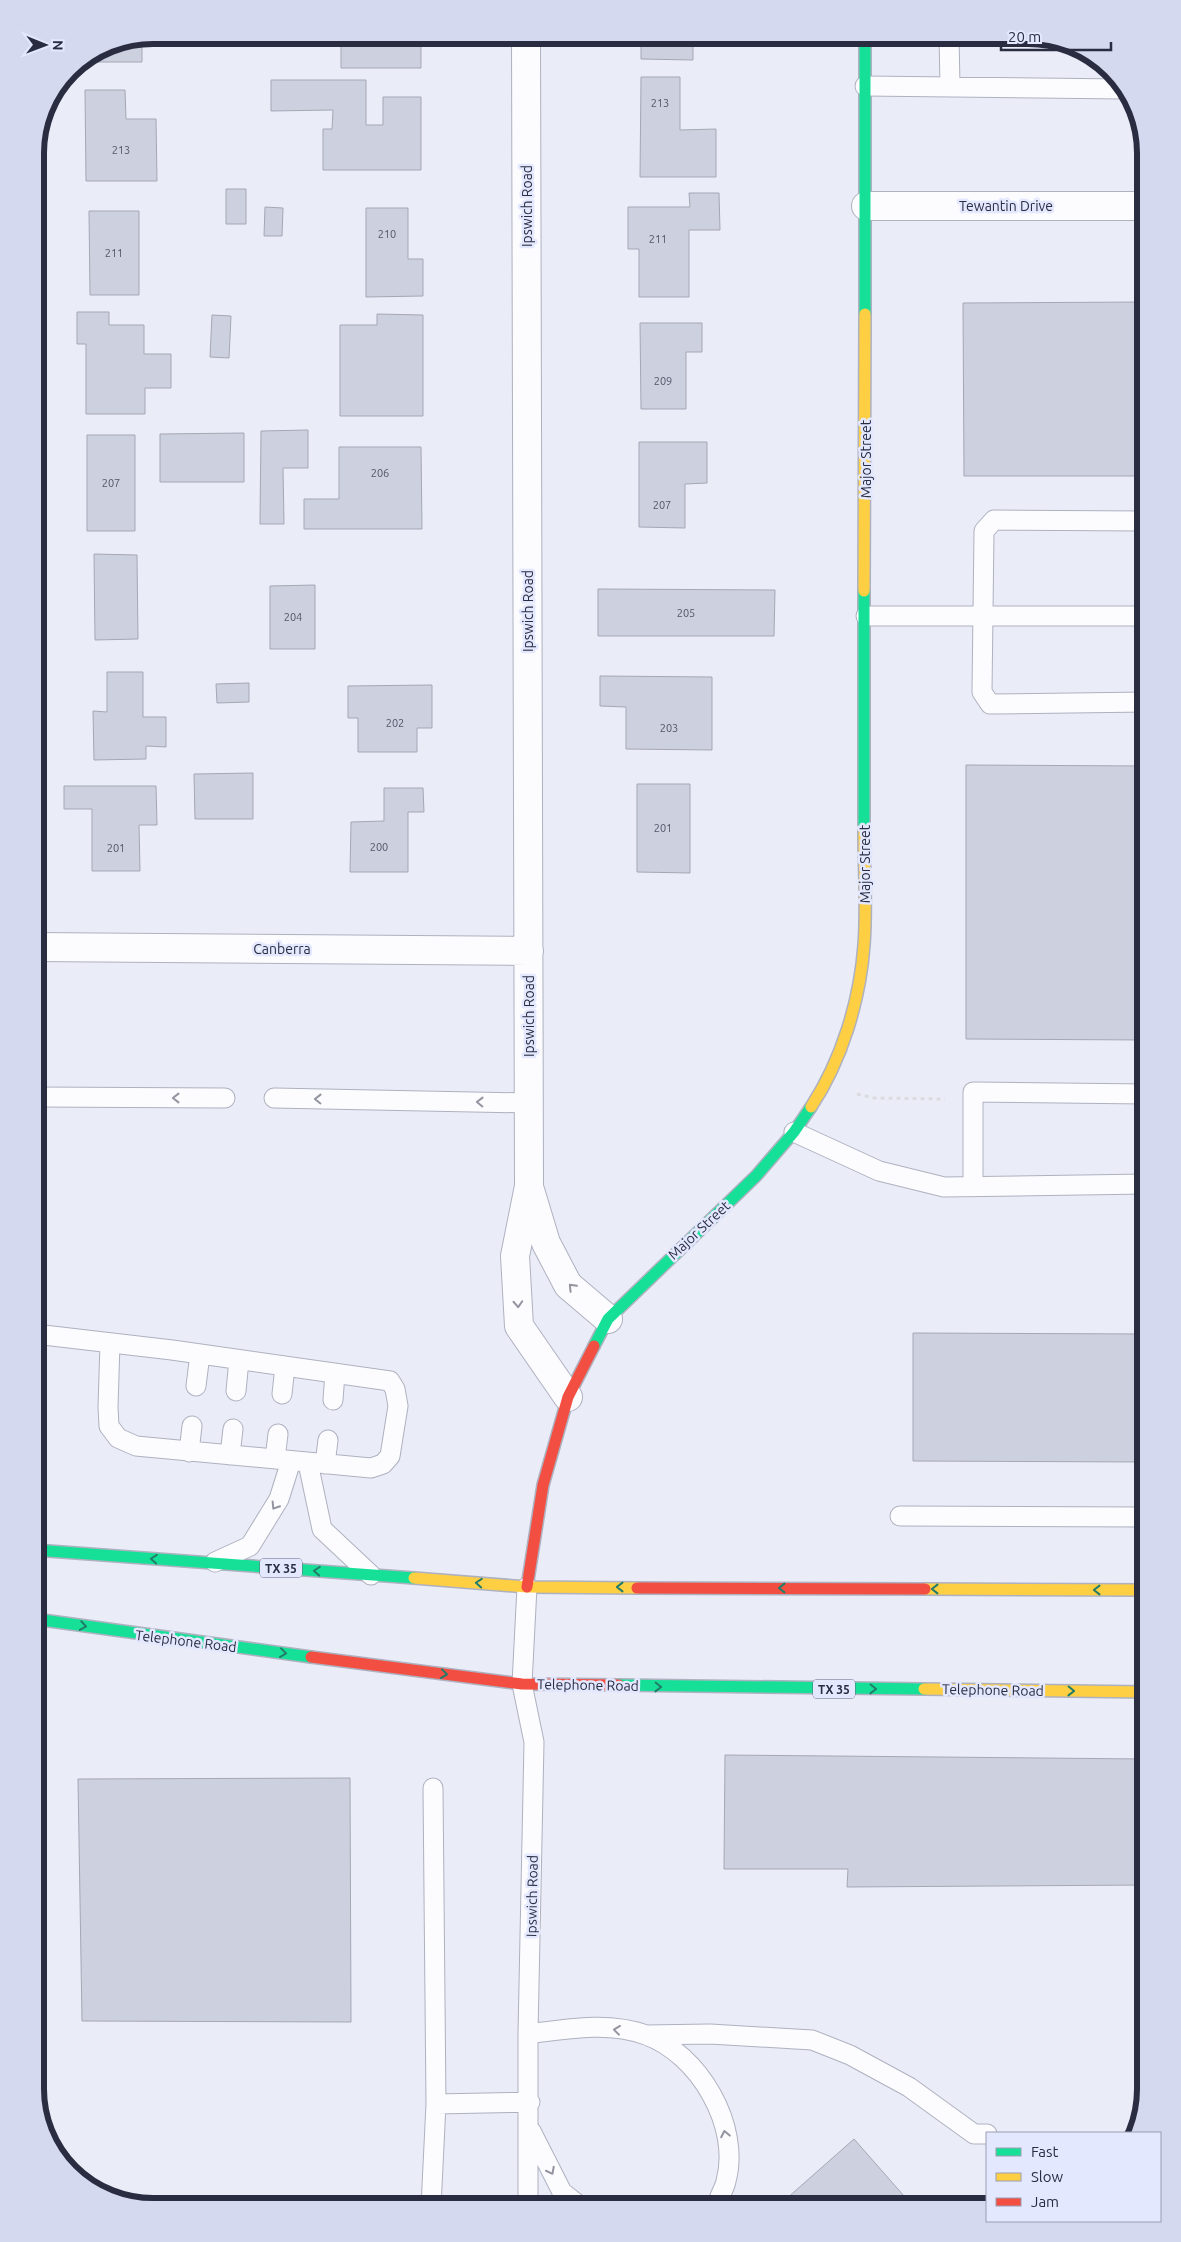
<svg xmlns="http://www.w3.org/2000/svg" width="1181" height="2242" viewBox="0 0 1181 2242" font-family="Ubuntu,sans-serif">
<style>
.building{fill:#cdd0df;stroke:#a5a7b5}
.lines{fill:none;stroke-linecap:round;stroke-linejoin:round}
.lane-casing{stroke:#aeb1bf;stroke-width:21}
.street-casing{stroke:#aeb1bf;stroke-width:30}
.fast-casing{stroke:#aeb1bf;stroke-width:14}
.slow-casing{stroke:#aeb1bf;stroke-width:14}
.jam-casing{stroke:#aeb1bf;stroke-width:14}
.path{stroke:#dbdce0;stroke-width:3;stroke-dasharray:4 4;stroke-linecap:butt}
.lane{stroke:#fcfcfe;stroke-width:19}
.street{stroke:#fcfcfe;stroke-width:28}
.fast{stroke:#16e098;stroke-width:11}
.slow{stroke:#ffcf43;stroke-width:11}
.jam{stroke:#f24e42;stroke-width:11}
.oneway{stroke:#9394a0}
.oneway2{stroke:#217d69}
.labels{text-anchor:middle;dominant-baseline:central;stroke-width:5;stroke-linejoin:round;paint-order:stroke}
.number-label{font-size:11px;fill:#535569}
.shield{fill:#e4e8fe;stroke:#62647a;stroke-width:1}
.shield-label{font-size:12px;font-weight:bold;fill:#2a2c42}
.street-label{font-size:14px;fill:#2a2c42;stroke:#e4e8fe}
.rim{fill:none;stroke:#2a2c42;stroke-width:6}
</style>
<rect width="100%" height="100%" fill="#eaecf8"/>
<!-- building -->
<path class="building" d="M373,35H421V68H341V40H373Z
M641,35H693V60L641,59Z
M142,37V62H86V58L108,44Z
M641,77H680V130L716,129V177H640Z
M271,80H366V125H383V97H421V170H323V129H332L333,110L271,111Z
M85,90H125L126,119H156L157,181H86Z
M226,189H246V224H226Z
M689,193H719L720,230H689V297H639V249H628V207H690Z
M265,207L283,208L282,236H264Z
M366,208H408V259H423V296L366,297Z
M89,211H139V295H90Z
M1146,302V476H964L963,303Z
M77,312H109V325H144V354H171V388H145V414H86V344H77Z
M377,314L423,315V416H340V325H377Z
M212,315L231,316L229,358L210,357Z
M640,323H702V352H686V409H641Z
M308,430V468H283L284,524H260L261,431Z
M244,433V482H160V434Z
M87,435H135V531H87Z
M639,442H707V483L685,484V528L639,527Z
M339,447H421L422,529H304V499H339Z
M94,554L137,555L138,639L95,640Z
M315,585V649H270V586Z
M598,589L775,590L774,636H598Z
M107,672H143V717H166V747L146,746V759L94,760L93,711L107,712Z
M600,676L712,677V750L626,749V707L600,706Z
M249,683V702L217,703L216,684Z
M432,685V728H417V752H358V718H348V686Z
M966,765L1146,766V1040L966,1039Z
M253,773V819H195L194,774Z
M637,784H690V873L637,872Z
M64,786H156L157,825H139L140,871H92V809H64Z
M384,788H423L424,812H408V872H350L351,822L384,821Z
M913,1333L1146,1334V1462L913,1461Z
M725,1755L1146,1759V1885L847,1887L848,1869H724Z
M350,1778L351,2022L82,2021L78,1779Z
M854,2139L904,2196L892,2207H777Z"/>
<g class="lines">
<!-- lane casing -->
<g class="lane-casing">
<path id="lane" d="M949,35L950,87
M865,86L1123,89
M866,616H1146
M1146,702L990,704L982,692L984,531L994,520L1146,521
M35,1097L225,1098
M274,1098L529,1103
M794,1132L879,1171L944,1187L1146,1184
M973,1187V1092L1146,1094
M35,1334L172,1350L390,1381L395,1389L398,1406L390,1456L383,1464L371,1468L136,1446L118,1438L109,1426L108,1407L110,1343
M196,1386L200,1354
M236,1391L239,1360
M282,1394L285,1366
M333,1400L335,1373
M189,1452L192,1426
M230,1455L233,1429
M275,1459L278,1434
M308,1463L322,1529L371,1575
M325,1464L328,1440
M900,1516L1146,1517
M215,1562L250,1546L279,1499L291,1461
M527,1587L522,1684L534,1742L528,2034V2207
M433,1788L436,2104L530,2102
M528,2034C566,2029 609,2021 646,2035C699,2054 741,2126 726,2181C725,2187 721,2193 719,2199
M646,2035L710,2034L812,2040L850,2055L909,2087L974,2134H987
M531,2131L562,2192L581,2207
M431,2207L436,2104"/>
</g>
<!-- street casing -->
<g class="street-casing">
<path id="street" d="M526,35L529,1186L515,1256L519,1326L568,1397
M866,206H1146
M35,947L529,951
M530,1190L546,1243L568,1285L608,1319"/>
</g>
<!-- fast casing -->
<g class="fast-casing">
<path id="fast" d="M865,314V35
M864,830V591
M594,1346L608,1319L756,1176L794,1132L811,1107
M35,1550L414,1578
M35,1619L311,1657
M619,1685L924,1689"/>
</g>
<!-- slow casing -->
<g class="slow-casing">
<path id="slow" d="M864,591L865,314
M811,1107C842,1060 860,1000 864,945C867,907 864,868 864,830
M414,1578L527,1587L637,1588
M925,1589L1146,1590
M924,1689L1146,1692"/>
</g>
<!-- jam casing -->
<g class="jam-casing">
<path id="jam" d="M527,1587L543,1485L568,1397L594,1346
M637,1588L925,1589
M311,1657L522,1684L619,1685"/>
</g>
<!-- path -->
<path class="path" d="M857,1094L874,1098L945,1099"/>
<!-- lane -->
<use href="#lane" class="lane"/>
<!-- street -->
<use href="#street" class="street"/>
<!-- fast -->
<use href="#fast" class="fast"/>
<!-- slow -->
<use href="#slow" class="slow"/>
<!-- jam -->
<use href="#jam" class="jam"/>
</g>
<!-- one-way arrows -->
<defs><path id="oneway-chevron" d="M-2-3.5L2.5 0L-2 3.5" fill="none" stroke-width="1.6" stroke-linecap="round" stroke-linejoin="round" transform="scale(1.25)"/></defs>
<g class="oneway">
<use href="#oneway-chevron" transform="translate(176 1098) rotate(-180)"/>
<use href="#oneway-chevron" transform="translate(318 1099) rotate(-179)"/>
<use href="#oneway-chevron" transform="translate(480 1102) rotate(-179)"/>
<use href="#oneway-chevron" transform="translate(572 1287) rotate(-134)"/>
<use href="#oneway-chevron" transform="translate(518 1304) rotate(87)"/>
<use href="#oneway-chevron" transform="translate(275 1506) rotate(122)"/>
<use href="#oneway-chevron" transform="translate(617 2030) rotate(-173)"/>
<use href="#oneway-chevron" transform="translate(725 2134) rotate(-101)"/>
<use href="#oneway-chevron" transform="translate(551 2171) rotate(63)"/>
</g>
<g class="oneway2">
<use href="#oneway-chevron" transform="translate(154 1559) rotate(-176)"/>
<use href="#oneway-chevron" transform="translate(317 1571) rotate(-176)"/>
<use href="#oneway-chevron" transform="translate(479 1583) rotate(-176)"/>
<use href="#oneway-chevron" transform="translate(620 1587) rotate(-180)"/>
<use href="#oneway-chevron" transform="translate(782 1588) rotate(-180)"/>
<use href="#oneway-chevron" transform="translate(935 1589) rotate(-180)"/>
<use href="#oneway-chevron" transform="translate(1097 1590) rotate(-180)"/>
<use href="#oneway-chevron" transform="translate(83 1626) rotate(9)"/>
<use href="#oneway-chevron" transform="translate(283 1653) rotate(7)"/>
<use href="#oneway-chevron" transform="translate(444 1674) rotate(7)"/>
<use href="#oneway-chevron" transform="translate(658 1687) rotate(1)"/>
<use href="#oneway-chevron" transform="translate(873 1689) rotate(1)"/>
<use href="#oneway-chevron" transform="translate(1071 1691) rotate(1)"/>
</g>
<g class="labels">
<!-- number labels -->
<g class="number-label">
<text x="660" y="103">213</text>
<text x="121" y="150">213</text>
<text x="387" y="234">210</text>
<text x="658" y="239">211</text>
<text x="114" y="253">211</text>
<text x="663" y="381">209</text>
<text x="380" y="473">206</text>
<text x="111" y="483">207</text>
<text x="662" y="505">207</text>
<text x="686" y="613">205</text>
<text x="293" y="617">204</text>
<text x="395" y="723">202</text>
<text x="669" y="728">203</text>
<text x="663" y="828">201</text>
<text x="379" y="847">200</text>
<text x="116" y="848">201</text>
</g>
<!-- shield labels -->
<g class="shield">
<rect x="260" y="1558.5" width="42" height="19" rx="4"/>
<rect x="813" y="1679.5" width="42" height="19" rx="4"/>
</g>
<g class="shield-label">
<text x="281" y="1568">TX 35</text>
<text x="834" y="1689">TX 35</text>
</g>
<!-- street labels -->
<g class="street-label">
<text transform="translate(527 206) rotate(-90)">Ipswich Road</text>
<text x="1006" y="206">Tewantin Drive</text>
<text transform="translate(866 459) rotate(-90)">Major Street</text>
<text transform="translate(528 611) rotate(-90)">Ipswich Road</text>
<text transform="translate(865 864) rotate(-90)">Major Street</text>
<text x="282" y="949">Canberra</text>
<text transform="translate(529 1016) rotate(-90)">Ipswich Road</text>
<text transform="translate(699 1230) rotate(-43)">Major Street</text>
<text transform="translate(186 1641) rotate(7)">Telephone Road</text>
<text transform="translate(588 1685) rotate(1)">Telephone Road</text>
<text transform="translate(993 1690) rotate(1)">Telephone Road</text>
<text transform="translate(532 1896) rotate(-89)">Ipswich Road</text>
</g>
</g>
<!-- crop -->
<path d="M0 0H1181V2242H0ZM153 44H1028A109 109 0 0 1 1137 153V2089A109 109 0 0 1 1028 2198H153A109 109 0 0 1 44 2089V153A109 109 0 0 1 153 44Z" fill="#d5d9ef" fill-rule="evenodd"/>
<path class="rim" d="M153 44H1028A109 109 0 0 1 1137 153V2089A109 109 0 0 1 1028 2198H153A109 109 0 0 1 44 2089V153A109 109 0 0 1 153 44Z"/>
<!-- legend -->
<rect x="986" y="2132" width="175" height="90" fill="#e4e8fe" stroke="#9a9db3"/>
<rect x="996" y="2148" width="25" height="8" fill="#16e098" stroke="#9a9db3"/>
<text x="1031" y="2157" font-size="15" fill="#2a2c42">Fast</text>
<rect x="996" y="2173" width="25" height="8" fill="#ffcf43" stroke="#9a9db3"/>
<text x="1031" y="2182" font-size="15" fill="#2a2c42">Slow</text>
<rect x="996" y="2198" width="25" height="8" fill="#f24e42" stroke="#9a9db3"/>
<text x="1031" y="2207" font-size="15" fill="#2a2c42">Jam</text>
<!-- north arrow -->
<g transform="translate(45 45) rotate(91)" stroke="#e4e8fe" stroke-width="4" paint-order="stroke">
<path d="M0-4L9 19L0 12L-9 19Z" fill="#2a2c42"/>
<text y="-8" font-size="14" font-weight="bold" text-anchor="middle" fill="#2a2c42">N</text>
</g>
<!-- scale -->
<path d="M1001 42v8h110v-8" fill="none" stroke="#2a2c42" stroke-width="2.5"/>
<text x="1008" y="42" font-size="15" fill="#2a2c42" stroke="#e4e8fe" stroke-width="4" paint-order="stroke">20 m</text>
</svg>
